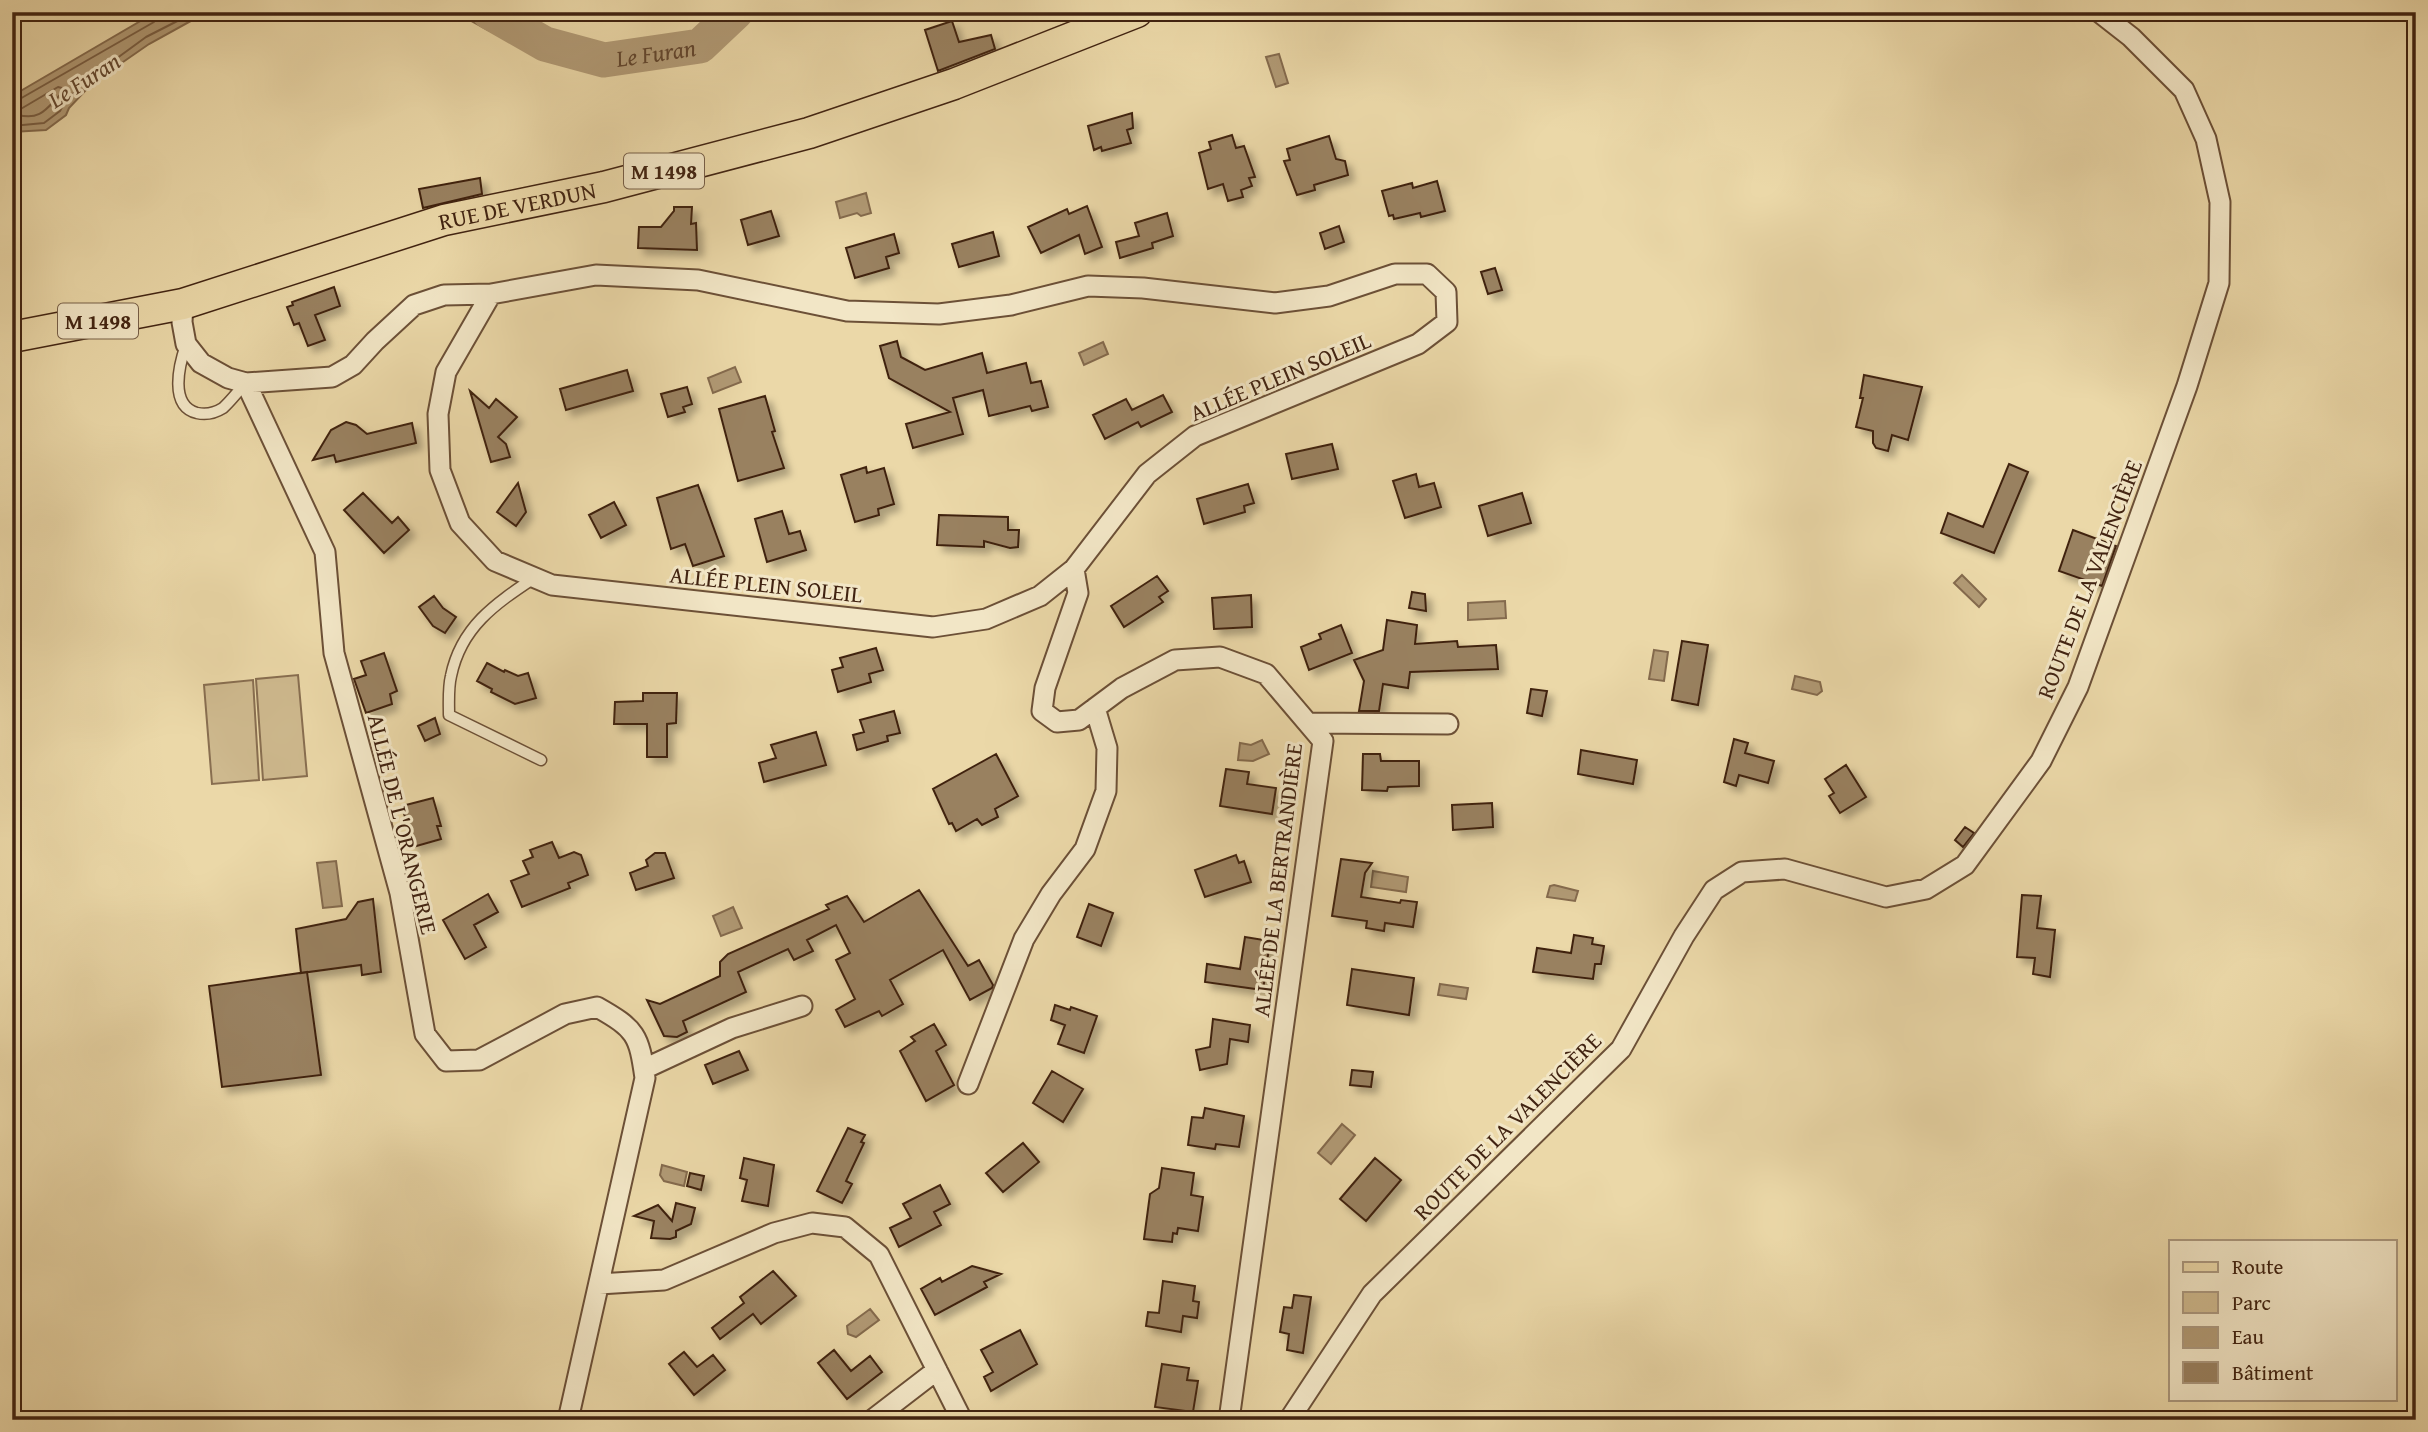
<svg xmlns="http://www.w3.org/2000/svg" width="2428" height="1432" viewBox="0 0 2428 1432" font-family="'Gentium Book Plus',serif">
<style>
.green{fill:#ceb98e;stroke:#886e50;stroke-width:2}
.water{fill:#b19a75;stroke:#846a4d;stroke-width:2}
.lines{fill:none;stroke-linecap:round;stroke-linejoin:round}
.shore{stroke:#795e43;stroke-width:2}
.river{stroke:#b19a75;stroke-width:35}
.building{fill:#998160;stroke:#412311;stroke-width:2;filter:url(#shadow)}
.service-casing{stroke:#6c5037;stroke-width:13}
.minor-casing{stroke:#6c5037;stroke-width:23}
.primary-casing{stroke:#412311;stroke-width:33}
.service{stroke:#f2e6c6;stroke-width:10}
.minor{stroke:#f2e6c6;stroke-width:19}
.primary{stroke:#ebd8a8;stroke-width:30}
.labels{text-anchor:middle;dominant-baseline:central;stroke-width:6;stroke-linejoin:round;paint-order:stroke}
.shield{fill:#f2e6c6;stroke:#765e47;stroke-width:2}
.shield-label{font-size:21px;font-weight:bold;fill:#412311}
.street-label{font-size:23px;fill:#412311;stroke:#f2e6c6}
.water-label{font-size:24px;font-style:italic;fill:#63472f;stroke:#f2e6c6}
</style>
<defs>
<filter id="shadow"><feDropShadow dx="6" dy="6" stdDeviation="3.5" flood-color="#0004"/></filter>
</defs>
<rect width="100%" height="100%" fill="#ebd8a8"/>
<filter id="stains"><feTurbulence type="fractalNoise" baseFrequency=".00286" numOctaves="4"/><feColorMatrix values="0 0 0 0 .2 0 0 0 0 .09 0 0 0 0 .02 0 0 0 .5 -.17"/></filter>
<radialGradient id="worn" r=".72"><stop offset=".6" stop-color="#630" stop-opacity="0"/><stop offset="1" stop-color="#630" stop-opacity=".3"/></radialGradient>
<!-- green -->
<path class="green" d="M298,675L307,776L263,780L256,679Z
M253,680L259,780L212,784L204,685Z"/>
<!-- water -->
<path class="water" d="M156,12H207L149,44L113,69L99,76L69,108L66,115L46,130L12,132V96Z
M455,12H483L536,36L594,46L638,58L683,47L739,12H757L701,56L672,65L636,71L599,68L563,52L528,46L488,30Z
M1279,54L1288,83L1276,87L1266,57Z
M866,193L871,213L861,216L857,213L840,218L836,202Z
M1103,342L1108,354L1084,365L1079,353Z
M735,367L741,382L713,393L708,378Z
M1962,575L1986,599L1979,607L1954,583Z
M1505,601L1506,618L1468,620V603Z
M1654,650L1668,652L1664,681L1649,679Z
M1795,676L1820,682L1822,691L1817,695L1792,689Z
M1262,740L1269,754L1253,761L1238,760L1240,743L1251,745Z
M336,861L342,906L323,908L317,863Z
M1373,871L1408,877L1406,892L1371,887Z
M1554,885L1578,891L1575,901L1547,897L1550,886Z
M733,907L742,928L721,936L713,916Z
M1440,984L1468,988L1466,999L1438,995Z
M1342,1124L1355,1135L1331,1164L1318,1153Z
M662,1165L687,1172L684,1186L664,1181L660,1175Z
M870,1309L879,1320L856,1337L848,1334L847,1326Z"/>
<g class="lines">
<!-- shore -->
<path class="shore" d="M58,87L62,88L63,92C47,107 42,121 18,115L19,110Z
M12,101L18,100L154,22L158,12
M12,126L44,123L60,111L64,103L95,71L109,64L146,37L195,12"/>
<!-- river -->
<path class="river" id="s1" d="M489,12L545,44L604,60L700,46L736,12"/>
</g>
<!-- building -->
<path class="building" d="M952,21L959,42L991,35L995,49L938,71L925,30Z
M1132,113L1133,128L1127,130L1131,143L1102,151L1101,147L1094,150L1088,126Z
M1232,135L1236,148L1244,146L1255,177L1249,178L1252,186L1241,190L1243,197L1228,201L1223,184L1208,189L1199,153L1211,149L1209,142Z
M1329,136L1336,159L1345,161L1348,175L1314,185L1315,190L1297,195L1284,161L1290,160L1287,149Z
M480,178L482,194L423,208L419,189Z
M1437,181L1445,211L1421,217L1420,213L1394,219L1393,215L1389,216L1382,191L1412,183L1413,188Z
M1087,206L1102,247L1085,254L1079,235L1041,253L1028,227L1067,209L1069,214Z
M674,207H692L691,224L696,223L697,250L638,248L639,227H661L674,211Z
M771,211L779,236L748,245L741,220Z
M1167,213L1173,236L1152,243L1153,248L1120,258L1116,242L1139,236L1135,223Z
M1339,226L1344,242L1325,249L1320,233Z
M993,232L999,256L959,267L952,244Z
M894,234L899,253L886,257L889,268L855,278L846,248Z
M1495,268L1502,290L1488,294L1481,272Z
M334,287L340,306L315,315L325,340L308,346L299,323L294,325L287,307L293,305L292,302Z
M897,341L901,357L925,370L982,353L987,373L1026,363L1031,383L1041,381L1048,407L1032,411L1030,406L989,416L983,390L953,398L963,434L913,448L906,424L950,412L889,378L880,346Z
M627,370L633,391L566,410L560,389Z
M1864,375L1922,387L1908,440L1892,435L1888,451L1876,448L1873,443V431L1856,427L1863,398H1860Z
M687,387L692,404L683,407L685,412L668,417L661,394Z
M470,391L489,408L496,399L517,417L498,437L506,444L510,457L491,462Z
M1163,395L1172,412L1141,427L1138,422L1105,439L1093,415L1126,399L1132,410Z
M765,396L775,431L772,432L784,468L738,481L719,409Z
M346,422L356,425L367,434L412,423L416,443L336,462L334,455L313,460L331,430Z
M1332,444L1338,469L1292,479L1286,454Z
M2009,464L2028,472L1994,553L1941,533L1948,513L1983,527Z
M866,467L867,473L884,468L894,504L878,509L879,515L855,522L841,475Z
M1416,474L1419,487L1434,483L1441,507L1405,518L1393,481Z
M518,483L526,512L516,526L497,512Z
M1248,484L1254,503L1244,506L1245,512L1204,524L1197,499Z
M698,485L724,556L693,566L685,544L671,549L657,498Z
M363,493L392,523L398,517L409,530L384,553L344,510Z
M1522,493L1531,523L1488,536L1479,506Z
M614,502L626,525L601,538L589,515Z
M782,511L789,534L800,531L806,550L767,562L755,519Z
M939,515L1008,517V530H1019L1018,547L1010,548L984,541V547L937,545Z
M2073,530L2116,546L2102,586L2059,571Z
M1157,576L1168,591L1159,597L1163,602L1124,627L1111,606Z
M1412,592L1425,594L1426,611L1409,608Z
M1251,595L1252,627L1214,629L1212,598Z
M434,596L443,608L456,617L445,633L433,626L419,607Z
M1387,620L1417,625L1415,644L1457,641L1458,647L1496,645L1498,669L1410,672L1408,688L1383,684L1379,711H1359L1364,681L1354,660L1383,650Z
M1341,625L1352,653L1309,670L1301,647L1321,639L1319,634Z
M1682,641L1708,645L1698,705L1672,700Z
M876,648L883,670L869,674L871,682L838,692L832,670L843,667L840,658Z
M384,653L397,691L390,694L392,704L366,713L354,679L366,675L361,661Z
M487,663L504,672L505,670L518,676L528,673L536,698L515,704L491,692L492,689L477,681Z
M1531,689L1547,691L1542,716L1527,713Z
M643,693H677L676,723L667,724V757H647V724H614L615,702L643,701Z
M894,711L900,733L887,736L888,741L857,750L853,735L864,732L860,720Z
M435,718L440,734L425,741L418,726Z
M816,732L826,765L764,782L759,763L776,758L771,745Z
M1734,739L1748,743L1745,753L1774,761L1768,783L1739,775L1736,786L1724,782Z
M1581,750L1637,760L1633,784L1578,774Z
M996,754L1018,796L995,809L998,817L982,825L977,819L956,831L952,823L949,824L933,789Z
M1363,754H1380L1381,761H1419V786L1388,787L1387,791L1362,790Z
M1846,765L1866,797L1840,813L1829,796L1834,793L1825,779Z
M1226,769L1249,772L1247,784L1276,788L1272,814L1220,806Z
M433,798L441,826H437L441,839L413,847L402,806Z
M1492,803L1493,827L1453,830L1452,805Z
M1965,827L1974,833L1963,847L1955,840Z
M552,842L559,858L574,852L581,855L588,875L568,883L570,888L522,907L511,881L529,874L523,861L533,857L530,850Z
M655,853H665L674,878L636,890L630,873L648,866L646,860Z
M1236,855L1239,863L1244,861L1251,882L1205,897L1195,870Z
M1341,859L1372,863L1365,873L1361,897L1400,903L1401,900L1417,902L1413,927L1385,923L1384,931L1366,928L1367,921L1332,916Z
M919,890L968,966L979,960L993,985L992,988L970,1000L943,950L890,980L903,1004L882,1016L879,1011L845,1027L836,1010L855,999L836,960L850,953L836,925L807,940L813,951L794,960L788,949L738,972L746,992L683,1021L687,1032L677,1037L664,1036L647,1000L660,1004L720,976V962L728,954L829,909L826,905L847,896L864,922Z
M488,894L498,912L474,925L486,947L465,959L443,920Z
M2022,895L2041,896L2037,928L2055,930L2050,977L2033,974L2035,958L2017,957Z
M373,899L381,972L362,975L361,965L301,973L296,929L346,919L358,902Z
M1089,904L1113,913L1101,946L1077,937Z
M1574,935L1593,938L1592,944L1604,946L1601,964H1595L1593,979L1533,972L1537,948L1571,953Z
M1245,937L1270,941L1263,990L1205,982L1207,964L1240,969Z
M1352,969L1414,978L1409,1015L1347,1005Z
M307,972L321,1075L222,1087L209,986Z
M1055,1005L1070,1010L1071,1007L1097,1016L1084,1053L1058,1044L1065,1025L1051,1020Z
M1213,1019L1250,1025L1248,1042L1230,1039L1227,1064L1200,1070L1196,1050L1210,1047Z
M934,1024L946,1045L936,1051L954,1085L926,1101L900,1051L915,1041L911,1037Z
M739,1051L748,1070L713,1084L705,1065Z
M1352,1070L1373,1072L1371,1087L1350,1085Z
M1052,1071L1083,1089L1063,1122L1033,1103Z
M1205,1108L1244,1116L1239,1147L1216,1144L1215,1149L1188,1145L1192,1117L1203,1118Z
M848,1128L865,1135L861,1142L864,1143L846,1181L852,1184L842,1203L817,1191Z
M1023,1143L1039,1162L1003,1192L986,1173Z
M744,1158L774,1165L768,1206L742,1201L747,1180L740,1178Z
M1375,1158L1401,1180L1366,1221L1340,1199Z
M1162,1168L1194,1173L1191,1195L1203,1197L1198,1231L1178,1228L1177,1234L1173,1233L1172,1242L1144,1239L1150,1194L1159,1188Z
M690,1173L704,1176L701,1190L687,1186Z
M940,1185L950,1204L934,1212L941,1225L899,1247L890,1228L911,1218L903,1204Z
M676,1203L695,1208L691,1224L676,1231V1237L670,1239L651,1238L654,1221L634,1216L658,1205L672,1221Z
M972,1266L1001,1274L984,1282L987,1287L935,1315L921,1289L940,1278L942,1282Z
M773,1271L796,1296L761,1324L753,1314L720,1339L712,1328L744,1303L740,1297Z
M1163,1281L1195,1286L1193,1301L1199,1302L1197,1318L1183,1316L1181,1332L1146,1326L1148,1312L1159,1313Z
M1294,1295L1311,1297L1303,1353L1287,1350L1289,1334L1280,1332L1284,1307L1292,1308Z
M1020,1330L1037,1364L991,1391L984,1377L993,1372L981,1350Z
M834,1350L851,1371L870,1356L882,1372L847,1399L818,1363Z
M684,1352L697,1367L713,1355L725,1370L694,1395L669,1364Z
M1162,1364L1189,1368L1187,1380L1198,1381L1193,1412L1155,1407Z"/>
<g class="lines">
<!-- service casing -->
<g class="service-casing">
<path id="service" d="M186,345C179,365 169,406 197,413C206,415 215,413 223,408C231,401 238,391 246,383
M534,578C495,604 461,627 451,676C448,688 449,703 449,715L541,760"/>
</g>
<!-- minor casing -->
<g class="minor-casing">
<path id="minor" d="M183,304L182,322L186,344L201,363L228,378L246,383L332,377L353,365L375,341L414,305L444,295L491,294L596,275L698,280L847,311L939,314L1011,305L1088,286L1143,288L1275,303L1329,296L1395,274H1427L1446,292L1447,322L1418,344L1195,436L1147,474L1074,569L1040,596L986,619L933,627L552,585L495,561L460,523L440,470L438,414L446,372L491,294
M246,383L325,552L334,653L400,893L425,1034L446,1061L479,1060L565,1014L597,1007C636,1029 639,1035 645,1078L568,1420
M1074,569L1078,593L1045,688L1042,711L1057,722L1079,720L1122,688L1175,660L1220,657L1266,674L1323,741L1229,1420
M1308,723L1448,724
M644,1069L732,1028L802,1006
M968,1084L1024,939L1051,894L1085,849L1106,791L1107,748L1095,708
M599,1284L664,1280L774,1233L812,1223L845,1227L879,1255L962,1420
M872,1420L937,1370
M1289,1420L1372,1294L1621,1049L1684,936L1714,890L1742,872L1785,869L1886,897L1926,889L1965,865L2041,761L2078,687L2187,386L2219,283L2220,202L2206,139L2184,90L2131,37L2099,12"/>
</g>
<!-- primary casing -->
<g class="primary-casing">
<g id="primary">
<path id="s2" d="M12,337L183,304L444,220L604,187L809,133L954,84L1137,12"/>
</g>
</g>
<!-- service -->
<use href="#service" class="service"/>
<!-- minor -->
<use href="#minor" class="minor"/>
<!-- primary -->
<use href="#primary" class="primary"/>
</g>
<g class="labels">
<!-- shield labels -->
<g class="shield">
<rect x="624" y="153.5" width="80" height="35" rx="5"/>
<rect x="58" y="303.5" width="80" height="35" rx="5"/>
</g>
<g class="shield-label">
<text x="664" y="171">M 1498</text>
<text x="98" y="321">M 1498</text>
</g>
<!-- street labels -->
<g class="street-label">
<text stroke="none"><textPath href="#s2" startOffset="523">RUE DE VERDUN</textPath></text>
<text transform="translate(1280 376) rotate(-23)">ALLÉE PLEIN SOLEIL</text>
<text transform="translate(2089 579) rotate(-69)">ROUTE DE LA VALENCIÈRE</text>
<text transform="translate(766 584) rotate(6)">ALLÉE PLEIN SOLEIL</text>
<text transform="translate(403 824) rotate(76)">ALLÉE DE L'ORANGERIE</text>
<text transform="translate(1277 880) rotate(-83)">ALLÉE DE LA BERTRANDIÈRE</text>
<text transform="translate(1507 1126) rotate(-45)">ROUTE DE LA VALENCIÈRE</text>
</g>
<!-- water labels -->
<g class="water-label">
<text stroke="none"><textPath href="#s1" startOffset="178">Le Furan</textPath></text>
<text transform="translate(84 80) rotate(-33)">Le Furan</text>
</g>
</g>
<!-- margin -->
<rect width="2428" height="1432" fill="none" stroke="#ebd8a8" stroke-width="42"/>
<rect x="14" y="14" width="2400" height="1404" fill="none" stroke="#412311" stroke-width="3.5"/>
<rect x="21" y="21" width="2386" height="1390" fill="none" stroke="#412311" stroke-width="2"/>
<!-- legend -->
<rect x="2169" y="1240" width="228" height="161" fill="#f2e6c6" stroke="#ab987e" stroke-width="2"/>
<rect x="2183" y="1262" width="35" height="10" fill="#ebd8a8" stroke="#ab987e" stroke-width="2"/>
<text x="2232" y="1274" font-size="21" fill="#412311">Route</text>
<rect x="2183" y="1292" width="35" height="21" fill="#ceb98e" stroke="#ab987e" stroke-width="2"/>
<text x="2232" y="1310" font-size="21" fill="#412311">Parc</text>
<rect x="2183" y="1327" width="35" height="21" fill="#b19a75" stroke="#ab987e" stroke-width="2"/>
<text x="2232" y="1344" font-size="21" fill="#412311">Eau</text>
<rect x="2183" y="1362" width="35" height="21" fill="#998160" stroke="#ab987e" stroke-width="2"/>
<text x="2232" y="1380" font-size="21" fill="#412311">Bâtiment</text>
<rect width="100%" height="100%" filter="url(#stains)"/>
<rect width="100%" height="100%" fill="url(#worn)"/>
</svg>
